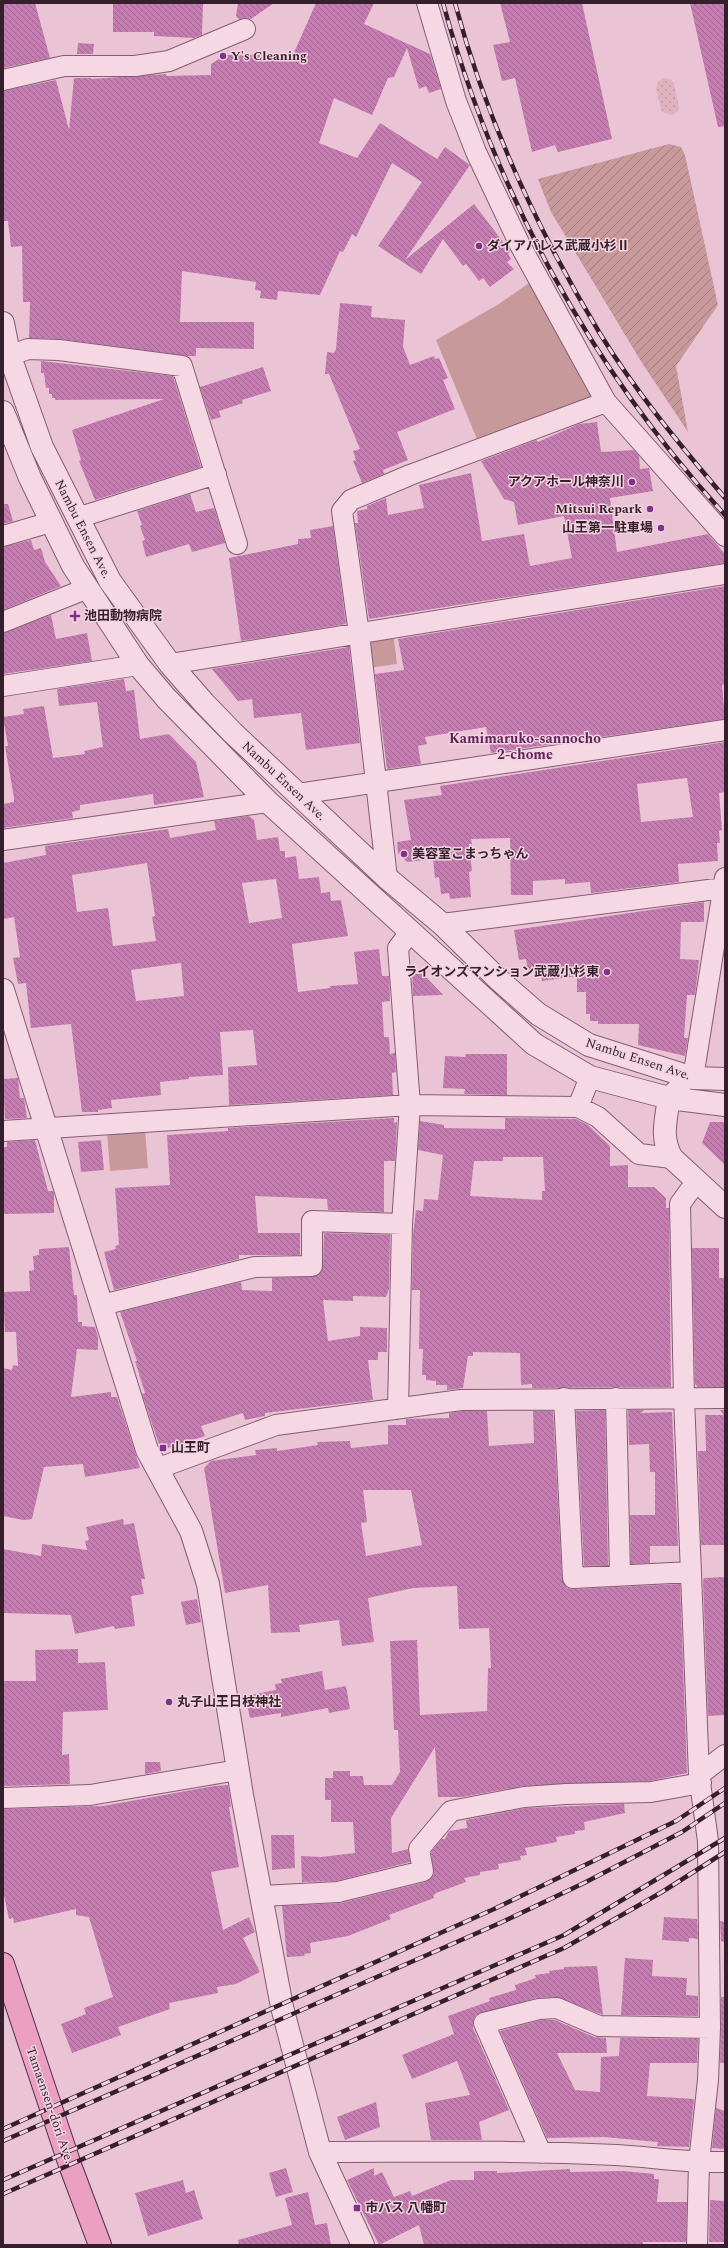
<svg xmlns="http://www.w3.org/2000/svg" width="728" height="2248" viewBox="0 0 728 2248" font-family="Spectral,'Noto Sans JP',serif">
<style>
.farmland{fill:url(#farmland-dots)}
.green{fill:#c7999a}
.garden{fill:url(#garden-furrows)}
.building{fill:url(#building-back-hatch);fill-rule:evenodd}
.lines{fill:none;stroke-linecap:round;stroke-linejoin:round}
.minor-casing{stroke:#835c74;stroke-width:22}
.tertiary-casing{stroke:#835c74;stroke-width:24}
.primary-casing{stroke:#523047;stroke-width:24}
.minor{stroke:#f6d7e4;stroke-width:20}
.tertiary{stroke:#f6d7e4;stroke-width:22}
.primary{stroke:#eb9fc1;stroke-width:22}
.rail-casing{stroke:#351f2d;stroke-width:4.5}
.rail{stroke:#f2d3e0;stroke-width:3;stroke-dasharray:9;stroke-linecap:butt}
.poi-dot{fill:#80318e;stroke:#f2d3e0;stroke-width:1.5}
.labels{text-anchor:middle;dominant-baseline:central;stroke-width:3;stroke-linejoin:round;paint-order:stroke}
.poi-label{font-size:13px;font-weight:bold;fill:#351f2d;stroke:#f2d3e0;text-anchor:start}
.street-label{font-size:13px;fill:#351f2d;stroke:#f2d3e0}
.neighbourhood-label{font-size:14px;font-weight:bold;fill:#5e2259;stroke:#f2d3e0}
</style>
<defs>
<pattern id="farmland-dots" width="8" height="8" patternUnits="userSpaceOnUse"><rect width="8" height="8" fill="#dfb2c0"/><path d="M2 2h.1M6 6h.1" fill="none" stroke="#c099a5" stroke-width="1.8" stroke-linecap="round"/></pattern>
<pattern id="garden-furrows" width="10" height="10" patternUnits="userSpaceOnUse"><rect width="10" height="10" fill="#c7999a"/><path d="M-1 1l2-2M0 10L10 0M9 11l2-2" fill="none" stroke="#a27c7e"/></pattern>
<pattern id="building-back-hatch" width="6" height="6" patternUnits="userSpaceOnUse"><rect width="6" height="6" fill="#c57db1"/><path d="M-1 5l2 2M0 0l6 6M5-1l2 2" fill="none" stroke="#a16690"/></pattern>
</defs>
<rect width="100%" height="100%" fill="#eac4d5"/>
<!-- farmland -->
<path class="farmland" d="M663,78L670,79L674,83L679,107L677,112L672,115L662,112L656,89L658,82Z"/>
<!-- green -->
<path class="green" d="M529,283L600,393L477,439L436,340L499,304Z
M393,631L397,664L368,668L365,641Z
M145,1129L148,1168L110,1171L107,1132Z"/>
<!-- garden -->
<path class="garden" d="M669,144L681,147L685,155L718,305L676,366L688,432L642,363L551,212L538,179Z"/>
<!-- building -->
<path class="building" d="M3,3H35L50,58L3,68Z
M125,3H203L202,35L194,38L154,36V32H113V4Z
M238,3H274L251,19L246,18L239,19L236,16Z
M316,3H374L364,24L430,54L441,89L429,93L426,86L419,89L407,48L394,77L388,78L372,115L334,98L319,143L357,158L380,123L437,159L445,147L470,165L405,260L474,204L510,251L508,254L511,259L507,262L514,269L490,287L483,278L479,281L466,264L463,266L443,239L421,274L378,246L422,182L392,163L356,237L352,234L343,252L340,251L320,295L278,291L277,300L260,298L261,291L255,290L256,282L182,271L180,322H254V349L196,348V356H188L60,339L29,338L30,302H23L22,246L11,247L8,221H3V91L56,80L69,130L74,78H91V79L166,74V76L211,75V64L225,55H293Z
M500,3H582L612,139L558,152L555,145L532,152L515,78L502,81L493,45L510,42Z
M690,3H725V126L718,127Z
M78,43L94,44L93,54H77Z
M340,303L372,306L371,317L405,320L403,347L410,365L434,356L435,359L439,358L448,378L443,380L455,409L397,432L408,460L383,470L384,474L362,483L353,461L356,460L353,451L360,449L329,374H325L327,352L334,353L336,349Z
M41,361L173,376L201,467L95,500L79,461L81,460L72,430L164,399L55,400V398H52V394H49V388H46L44,373H41Z
M263,367L271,391L242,400L243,403L219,411L221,417L211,420L200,387Z
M597,422L601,452L634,450L639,456L640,469L649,468L653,491L610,498L617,552L708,534L725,554V563L369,619L355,523H358L357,511L367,509V506L386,498L388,515L424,508L419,485L471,473L482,541L524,534L530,566L572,558L564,516L518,525L514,502L504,499L481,461L536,440L538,442L579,424Z
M190,494L196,512L214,508L225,543L192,552L189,544L146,557L142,541L145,540L140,526L142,525L137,511Z
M3,504H8L13,521L3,524Z
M333,526L346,624L241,641L229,558L298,544V539L311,538L310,530Z
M31,540L34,550L41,548L45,562L61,586L3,610V547Z
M725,586V684L722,685L725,719L491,753L486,727L425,737L427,744L418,746L421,764L387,769L375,674L404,670L398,639Z
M51,615L56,639L87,633L92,661L3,674V633Z
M349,647L360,743L306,750L301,713L254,718L252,699L238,701L212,669Z
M124,679L126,691L134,690L140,739L169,734L196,762L204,797L154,805L153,794L80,805V810L72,812L73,818L3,828V804L14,802V798L5,746H8L3,717L24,714L23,709L44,706L53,758L85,754L84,751L103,747L97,702L59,706L57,689Z
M725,742V792L719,793L722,830L719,831L720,843H717L718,861L678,864L679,882L591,893L590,882L565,884V879L533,881V895H511L510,838L471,839L472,844H469L472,871L469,872L471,897L450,899L449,893L441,894L439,877L435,878L433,859L407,862L398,853L397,842L411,840L404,800L442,795L440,786ZM687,778L693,817L641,822L637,784Z
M249,816L254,820L257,840L278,837L280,851H285V858L296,856L299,879L319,877L321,893L330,892L331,901L341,900L348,936L292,944L298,992L330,988V986L358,984L354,952L379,949L382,976H389L390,1001L382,1002L384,1037H389L390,1054L395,1053L396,1072L392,1073L393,1095L229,1105L228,1067L257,1065L253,1030L220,1032L223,1075L189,1077V1079L160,1082L161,1095L111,1100L112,1108L98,1110V1112H82L71,1024L31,1028L26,983L18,984L13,958L20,957L14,917L3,919V863L46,855L45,846L168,829L170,838L216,830L214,821ZM147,863L155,916L152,917L156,941L113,946L108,908L77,912L72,875ZM276,879L282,918L249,923L242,883ZM181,963L184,996L136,1001L131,970Z
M704,902V922H681L680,959L699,960L695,995H687L684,1038H688L685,1056L638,1045L639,1024H598V1021H590V1014H586V992H577V976L542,981L540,968L528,970L526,959L519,960L514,930Z
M412,974H423L443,995L413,996Z
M466,1054H507V1095L464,1094L465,1089L443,1088L445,1056L465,1057Z
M18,1078L20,1098H24L27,1118L5,1119L3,1079Z
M394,1118V1123L397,1122L395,1161H384V1212L328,1210L327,1199L255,1196L258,1233H300V1255H239V1259L114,1290L104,1252L116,1249L115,1246L119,1245L115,1188L170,1185L167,1135L228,1131V1128Z
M505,1118L576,1119L588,1125L610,1146V1166L628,1165V1187H654L666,1198V1208H669L671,1387L532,1388V1384L521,1385L520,1353L473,1352V1356H468L463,1388L447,1390V1385H436V1381L426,1380V1375H422L423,1349H419L420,1290H412L413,1235L416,1210L423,1211L424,1199L438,1200L443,1155L418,1150L420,1121L444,1125V1128L505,1129ZM503,1157H543L545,1191H542V1200L470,1196L474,1161H503Z
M710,1122H725V1165L702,1143Z
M35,1140L48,1191H53L54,1194V1213L3,1214V1147H7V1142Z
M101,1140L104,1170L81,1172L78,1142Z
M324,1233L390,1235L389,1289L386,1297L353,1296V1301L323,1300L328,1341L360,1336V1327L387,1328V1352H378V1360H368L373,1400L265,1413V1416L245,1420L243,1413L201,1426L205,1436L161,1450L142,1394L145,1393L135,1361H137L120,1312L241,1282L242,1290L272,1291V1278L318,1276L323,1266Z
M69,1247L74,1295H77L78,1322H82V1326L95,1327L98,1337V1350L77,1349L71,1397L111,1392V1397H117L140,1468L85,1477L83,1464L44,1467L32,1519L23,1520L3,1516V1368L12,1370L13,1365L18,1366L16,1332H5L3,1292L30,1291L29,1271L34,1270L33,1256L39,1255V1249Z
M692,1248H719V1278H725V1387H698L695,1384Z
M605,1410L608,1565L584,1566L576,1411Z
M628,1410H644L641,1413L672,1412L678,1546H650V1563L631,1564L630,1515H655V1472H650L649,1444L629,1445Z
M720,1410H725V1545H701L698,1451H706L705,1415H724Z
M462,1411H487L489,1446L534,1443L533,1411H553L562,1579L567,1588L574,1589L680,1584L687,1773L650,1781L523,1786L462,1797H438L435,1747L391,1818L392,1853L408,1849L410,1862L336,1881L302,1882L301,1856L321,1857L355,1853L353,1822H331V1800H325V1778H333V1771H350V1776H363L364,1785H392L400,1772L398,1730H394L390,1641L417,1640L420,1715L487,1711L488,1668H491L489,1628L459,1629L457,1586L413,1588L368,1598L374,1642L342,1646L339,1620L299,1625L300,1632L271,1633L268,1585L225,1593L204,1468L211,1461L256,1455L255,1450L277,1448V1451L318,1445L317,1442L350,1441L351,1448L388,1444V1425H406V1419L449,1418V1413ZM363,1490H411L422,1545L366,1556L361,1523L367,1522Z
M123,1519L124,1525L134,1523L145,1579H141L144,1594L131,1596L135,1626L115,1629L114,1626L75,1634L71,1615L3,1613V1549L41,1556L42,1544L87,1550L85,1541L89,1540L86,1527Z
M725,1577V1715L708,1716L703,1581L704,1578Z
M197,1599L201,1622L186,1625L181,1602Z
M78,1649V1663L105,1662L108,1710L63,1712L62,1755L69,1754L70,1784L3,1786V1681H36L35,1650Z
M322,1671L325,1690L346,1686L350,1709L329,1713L328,1708L281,1717V1713L250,1718L245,1696L276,1690L275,1684L282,1683L281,1679Z
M145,1762H160L161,1771L145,1774Z
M228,1785L231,1807H229L239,1867L211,1872L223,1930L249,1917L255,1932L243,1938L260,1972L236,1984L217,1987L218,1993L169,2003L170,2009L118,2027L121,2035L72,2053L61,2024L86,2014L84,2008L113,1997L89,1917L76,1915V1909L14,1923L13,1918L9,1919L3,1890V1809L103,1806L214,1786Z
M624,1804L625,1813L584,1822L585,1830L575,1831V1834L556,1837L557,1842L525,1848L527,1855L520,1856L521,1860L498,1864L499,1869L480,1872V1875L464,1878L466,1882L436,1893L433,1896L434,1898L389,1915L391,1919L348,1936L310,1943L311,1953L304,1954L305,1956L287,1957L282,1906L341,1903L426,1882L434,1874L431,1852L442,1839H445L449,1831L467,1828L466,1820L526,1808Z
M271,1835H294L295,1868L272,1870Z
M664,1917L697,1919L698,1939L689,1938V1942L662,1940Z
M720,1921L725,1922V1942L721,1941Z
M625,1958L653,1960L652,1976L687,1978L686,1995L698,1996V2016L621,2015Z
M597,1966L603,2015L556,1997L536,1998L476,2015L473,2021V2028L509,2110L479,2122L482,2140H431L425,2103L470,2095L457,2061L412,2079L402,2055L454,2034L448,2016L490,2001L489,1998L516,1990L515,1985L536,1978L535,1975L550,1973L549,1971L564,1969V1967Z
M721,1997H725V2063H720Z
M541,2020H555L594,2037L606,2038L607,2053H557L575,2090L600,2092L601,2057L619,2056L620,2038L698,2039L697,2063H650L647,2096L694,2099L689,2147L657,2146L658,2142L604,2137L547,2138L500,2031Z
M376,2102L380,2127L345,2140L337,2117Z
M716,2108L725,2111V2149L712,2148Z
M286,2168L293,2192L276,2197L269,2173Z
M374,2168V2176L382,2172L394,2197L410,2191L412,2196L451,2180H474V2171H497V2173L570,2169V2172L623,2171L654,2174V2179H659L657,2202H687L686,2242H643V2245H424L419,2225L379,2245L347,2180Z
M183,2180L186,2193L194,2190L203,2219L148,2236L135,2193Z
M308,2192L315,2225L327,2223L331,2245H239L238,2240L292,2225L285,2198Z
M710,2200L725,2201V2242H709Z"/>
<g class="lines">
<!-- minor casing -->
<g class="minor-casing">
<path id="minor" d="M427,3L456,101L476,152L520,245L606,402L725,536
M3,80L64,66H135L169,61L245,29
M3,358L28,349L59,350L182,366L237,544
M77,518L216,474
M3,536L51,522
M3,622L88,588
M170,664L725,574
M3,686L138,665
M298,794L725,730
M3,840L268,802
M387,878L359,634L342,511L351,500L410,475L606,402
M442,924L724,888
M693,1078L725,878
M578,1107L590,1077
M3,1131L410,1105L578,1107L598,1117L639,1154L672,1158
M696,1182L680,1204L684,1398L699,1775L708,1841L710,2028L708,2080L699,2162L697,2245
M102,1305L255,1267L312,1266V1221L402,1224
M564,1398L573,1578L691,1572
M616,1398L620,1575
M398,1409L402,1224L410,1105L398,948L411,931
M159,1468L276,1425L461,1400L725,1398
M699,1775L725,1755
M3,1798L90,1795L238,1770
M262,1896L338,1892L423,1871L419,1849L451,1811L524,1797L566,1794L651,1792L701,1783
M320,2152C419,2152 518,2150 616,2155C652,2157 688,2163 725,2162
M541,2153L484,2023L539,2009L557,2008L599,2026L710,2028"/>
</g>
<!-- tertiary casing -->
<g class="tertiary-casing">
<path id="tertiary" d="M3,323L9,354L42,447L110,581L170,664L204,703L233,733L387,878L442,924L499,980L538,1014L589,1045L693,1078L725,1079
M3,412L30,478L73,566L138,665L166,698L268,802L534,1044L590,1077L669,1098L725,1105
M3,990L147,1450L191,1531L208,1584L242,1795L282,2007L320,2152L363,2245
M679,1089L669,1098C666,1120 660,1138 672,1158L725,1207"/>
</g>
<!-- primary casing -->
<g class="primary-casing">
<path id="primary" d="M3,1964L70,2165L100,2245"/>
</g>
<!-- minor -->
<use href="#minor" class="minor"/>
<!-- tertiary -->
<use href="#tertiary" class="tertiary"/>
<!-- primary -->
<use href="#primary" class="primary"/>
<!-- rail casing -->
<g class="rail-casing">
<path id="rail" d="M443,3C495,193 592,370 725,515
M455,3C486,119 537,229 599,332C635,391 680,445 725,498
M3,2129L494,1909L676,1821L725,1788
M3,2141L500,1923L584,1883L682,1832L725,1803
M3,2180L564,1935L725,1838
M3,2194L564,1948L662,1892L725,1852"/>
</g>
<!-- rail -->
<use href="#rail" class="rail"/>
</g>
<!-- markers -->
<g class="poi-dot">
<circle cx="223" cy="56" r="4"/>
<circle cx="479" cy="246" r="4"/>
<circle cx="632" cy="482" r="4"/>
<circle cx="650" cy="509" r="4"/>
<circle cx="661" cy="528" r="4"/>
<path d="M73 610h4v4h4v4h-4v4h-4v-4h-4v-4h4z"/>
<circle cx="404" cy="854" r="4"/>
<circle cx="607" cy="972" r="4"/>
<rect x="159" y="1444" width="8" height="8" rx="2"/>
<circle cx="169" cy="1702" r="4"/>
<rect x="353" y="2204" width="8" height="8" rx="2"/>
</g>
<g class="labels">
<!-- poi labels -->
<g class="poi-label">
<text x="231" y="56">Y's Cleaning</text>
<text x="487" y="246">ダイアパレス武蔵小杉Ⅱ</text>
<text x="624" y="482" text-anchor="end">アクアホール神奈川</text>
<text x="642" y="509" text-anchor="end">Mitsui Repark</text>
<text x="653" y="528" text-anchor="end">山王第一駐車場</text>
<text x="84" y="616">池田動物病院</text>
<text x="412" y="854">美容室こまっちゃん</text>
<text x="599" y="972" text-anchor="end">ライオンズマンション武蔵小杉東</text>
<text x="171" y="1448">山王町</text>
<text x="177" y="1702">丸子山王日枝神社</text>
<text x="365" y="2208">市バス 八幡町</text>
</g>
<!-- street labels -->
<g class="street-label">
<text transform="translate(83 529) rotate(63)">Nambu Ensen Ave.</text>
<text transform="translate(284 781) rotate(43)">Nambu Ensen Ave.</text>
<text transform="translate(638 1059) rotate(18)">Nambu Ensen Ave.</text>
<text transform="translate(50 2105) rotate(71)">Tamaensen-dōri Ave.</text>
</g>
<!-- neighbourhood labels -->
<g class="neighbourhood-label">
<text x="525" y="738">Kamimaruko-sannocho<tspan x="525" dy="16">2-chome</tspan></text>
</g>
</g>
<!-- border -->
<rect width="728" height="2248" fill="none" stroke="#351f2d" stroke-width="8"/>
</svg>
